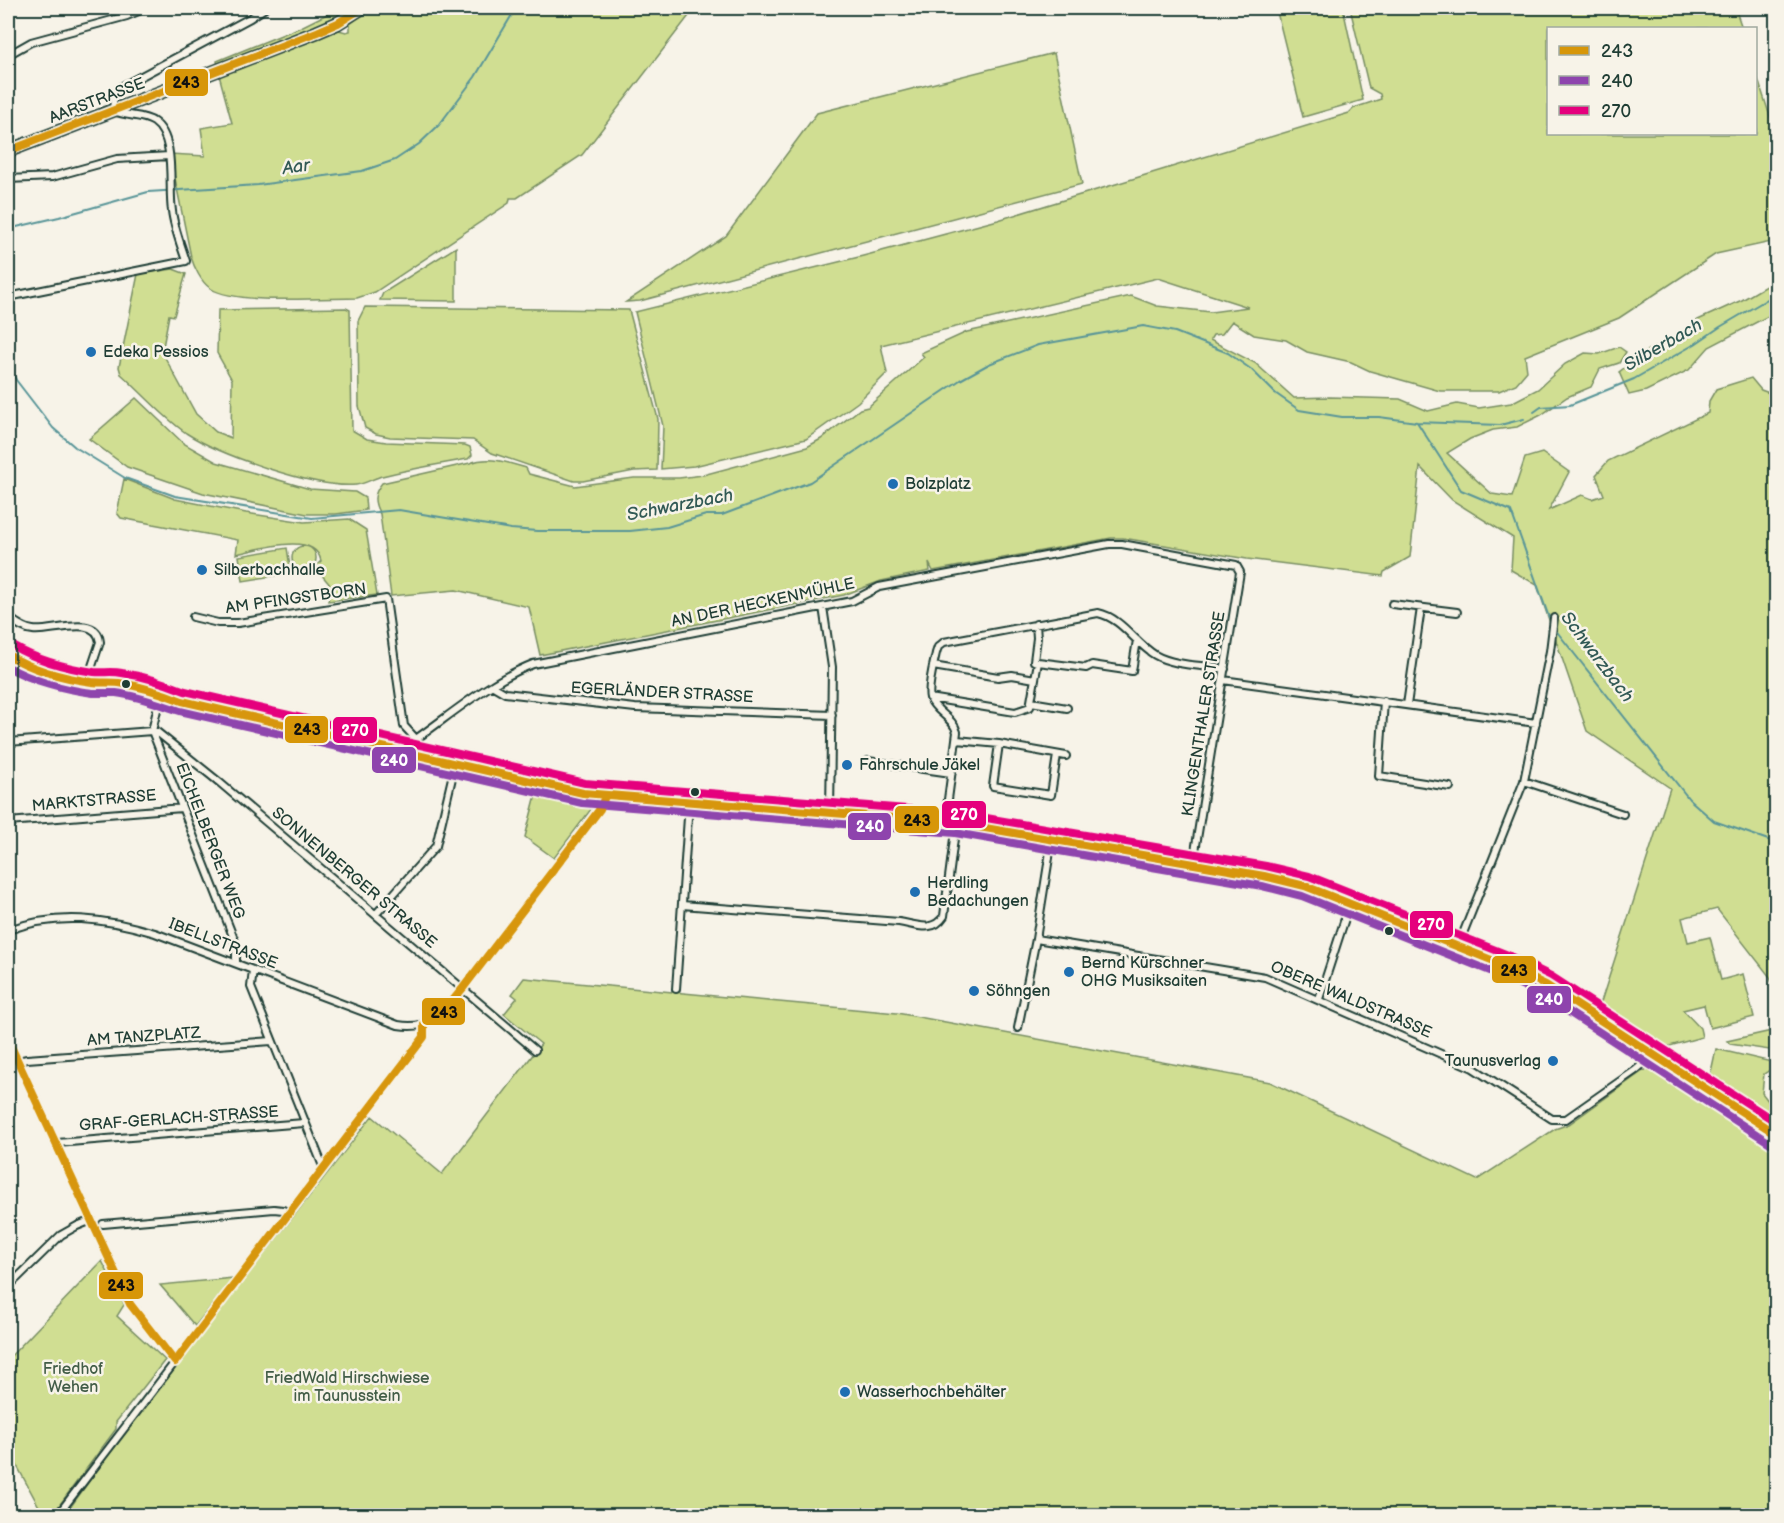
<svg xmlns="http://www.w3.org/2000/svg" width="1784" height="1523" viewBox="0 0 1784 1523" font-family="'Balsamiq Sans',sans-serif">
<style>
.green{fill:#d0de92;stroke:#788e63;stroke-width:1.5}
.lines{fill:none;stroke-linecap:round;stroke-linejoin:round}
.stream{stroke:#599598;stroke-width:2}
.minor-casing{stroke:#1f3d34;stroke-width:10}
.secondary-casing{stroke:#1f3d34;stroke-width:14}
.primary-casing{stroke:#1f3d34;stroke-width:15}
.minor{stroke:#f7f3e8;stroke-width:6}
.secondary{stroke:#f7f3e8;stroke-width:9}
.primary{stroke:#f7f3e8;stroke-width:10}
.bus-1-casing{stroke:#f7f3e8;stroke-width:12}
.bus-2-casing{stroke:#f7f3e8;stroke-width:12}
.bus-3-casing{stroke:#f7f3e8;stroke-width:12}
.bus-1{stroke:#d79608;stroke-width:8}
.bus-2{stroke:#8e44ad;stroke-width:8}
.bus-3{stroke:#e5007d;stroke-width:8}
.poi-dot{fill:#1f6fb2;stroke:#f7f3e8;stroke-width:2}
.bus-dot{fill:#1f3d34;stroke:#f7f3e8;stroke-width:2}
.labels{text-anchor:middle;dominant-baseline:central;stroke-width:5;stroke-linejoin:round;paint-order:stroke}
.street-label{font-size:16px;fill:#1f3d34;stroke:#f7f3e8}
.poi-label{font-size:16px;fill:#1f3d34;stroke:#f7f3e8;text-anchor:start}
.park-label{font-size:16px;fill:#425d47;stroke:#f7f3e8}
.water-label{font-size:18px;font-style:italic;fill:#325a55;stroke:#f7f3e8}
.line-badge{stroke:#f7f3e8;stroke-width:2}
.badge-label{font-size:16px;text-anchor:middle;font-weight:bold;fill:#fff}
.pale-badge-label{font-size:16px;text-anchor:middle;font-weight:bold;fill:#111}
</style>
<rect width="100%" height="100%" fill="#f7f3e8"/>
<filter id="ink" filterUnits="userSpaceOnUse"><feTurbulence type="fractalNoise" baseFrequency=".0167" numOctaves="2"/><feDisplacementMap in="SourceGraphic" scale="12" xChannelSelector="R" yChannelSelector="G"/><feConvolveMatrix kernelMatrix="1 2 1 2 8 2 1 2 1" color-interpolation-filters="sRGB"/></filter>
<g filter="url(#ink)">
<!-- green -->
<path class="green" d="M339,8H354L297,35L218,66L217,61L301,27Z
M372,8H695L582,155L517,198H510L509,203L375,292L357,298C325,298 233,305 210,288C201,282 194,267 191,257L170,154L205,156L201,128L232,123L219,75L339,30L346,32L350,31V24Z
M1276,8H1343L1363,100L1303,117Z
M1350,8H1735L1742,28H1548V134H1756V73L1776,135V241L1716,254L1619,318L1525,356L1527,371L1516,384L1499,391H1440L1370,371L1351,362L1307,352L1286,340L1254,335L1232,321L1222,334L1213,335L1210,340L1255,363L1294,398L1329,397L1400,399L1428,411L1457,404L1479,408L1511,403L1538,389L1565,364L1585,353L1599,354L1619,347L1626,352L1619,363L1600,369L1591,387L1567,397L1541,415L1517,427L1493,430L1470,439L1447,453L1492,494L1512,497L1525,458L1542,453L1569,472L1549,510L1582,495L1592,499L1604,495L1596,475L1608,461L1708,413L1709,401L1716,389L1751,378L1761,390L1769,393L1773,368L1776,365V995L1770,977L1717,909L1682,918L1688,942L1710,937L1721,980L1743,974L1754,1017L1710,1028L1704,1005L1683,1010L1700,1028L1702,1037L1659,1049L1599,1008L1670,788L1587,731L1537,585L1511,570L1513,538L1452,500L1420,467L1410,557L1384,572L1383,576L1247,559L1123,538H1111L933,571L929,563L930,571L881,581L844,595L540,655L529,607L456,590L391,596L380,514C373,502 373,494 382,483L470,463C489,456 507,462 526,468L529,474L575,486L634,478H679L703,475L807,447L821,439L860,409L868,407L924,357L921,353L967,332L1131,296L1157,306L1211,312L1248,307L1158,278L881,345L887,373L858,402L806,439L694,466L661,469L663,426L635,312L863,256L998,220L1349,113L1354,108L1381,99L1380,94L1369,88Z
M1054,53L1082,184L640,301L626,302L726,236L817,113Z
M456,247V301L380,300L383,293Z
M173,269L186,274L174,316L169,315L162,352L196,414L216,432L231,438L232,380L217,353L218,310L346,308L350,310L352,430L367,439L386,442L465,445L470,447L472,455L468,459C440,464 410,469 382,476C374,478 365,484 356,485C316,489 220,455 186,433C164,418 141,392 121,374L119,367L138,274Z
M1776,280V312L1709,347L1689,370L1646,391L1629,395L1619,372L1648,350L1673,339L1698,320L1742,300Z
M365,307L629,310L658,419L657,470L634,471L583,481H574L492,453L473,440L390,437L376,434L365,428L359,406L358,321Z
M136,398L183,443L216,462L310,489L355,492L365,498L366,510L336,514H307L203,493L127,467L89,439Z
M124,479L175,499L246,513L304,522L349,519L366,530L377,595L328,601L331,586L315,567L321,561C315,530 257,550 236,554L238,540L121,518L117,513Z
M292 558a12 12 0 1 1 24 0a12 12 0 1 1-24 0Z
M287,548L291,573L243,581L239,556Z
M537,791L594,803L592,808L554,858L525,837Z
M524,978L897,1013L1270,1082L1477,1180L1555,1129L1569,1124L1643,1071L1651,1068L1670,1073L1776,1141V1515L64,1516L124,1433L372,1116L442,1174L541,1044L504,1014L517,998L512,994Z
M1776,1030V1051L1730,1044L1727,1041Z
M1716,1049L1776,1063V1066L1764,1074L1762,1093L1772,1106L1776,1108V1125L1709,1081Z
M102,1261L123,1302L124,1305L117,1316L165,1360L116,1422V1429L52,1515L43,1514L8,1449V1359Z
M234,1278L195,1326L160,1285Z"/>
<g class="lines">
<!-- stream -->
<path class="stream" d="M8,229L59,217L148,192L258,185L362,171L395,160L419,144L439,125L475,77L516,8
M8,364L16,380L53,428L75,447L125,478L175,496L312,518L399,510L511,529L537,531H630L667,527L706,515H722L810,482L960,380L989,364L1038,345L1143,326L1175,332L1228,353L1252,370L1275,393L1299,410L1342,417H1379L1417,422L1500,425L1524,419
M1534,412L1541,407L1570,405L1634,379L1695,344L1720,327L1776,294
M1417,422L1461,490L1511,511L1551,623
M1554,628L1689,799L1714,821L1771,841L1776,849"/>
<!-- minor casing -->
<g class="minor-casing">
<path id="minor" d="M8,55L31,42L127,16L146,8
M8,179L52,177L117,159L169,156
M8,297L186,261C181,245 174,228 172,211C168,187 177,138 154,122C143,114 127,117 114,111L113,97L121,87L250,18L265,8
M1392,604L1457,612
M823,607L832,667L830,813
M8,617C15,622 23,629 33,630C51,633 97,613 100,642L87,681
M193,617L218,623H238L386,599L404,726L416,739L412,744L409,754
M1038,662L1086,668L1092,665L1132,671L1137,640
M933,666L998,677L1012,675L1035,679
M1223,680L1536,723
M493,686L505,693L635,708L832,715
M930,698L1015,712L1030,707L1038,662L1034,661L1037,638L1036,624
M1384,701L1379,776L1450,787
M1031,702L1067,708
M1407,705L1421,608
M152,731L236,944V963
M152,731L161,693
M416,739C453,713 490,681 533,664L852,601L879,587L1109,544H1122L1236,565L1240,572L1193,864
M957,740L999,744L1066,756
M8,742L152,731L157,732L219,782L535,1050
M999,744L993,786L1051,795L1057,755
M868,761L951,773
M1524,781L1623,814
M8,822L182,808
M945,822L957,732C953,717 935,712 930,698C927,688 934,663 936,653L938,647L944,642L1098,613C1122,618 1135,643 1155,655C1174,666 1203,665 1225,669
M1052,839L1036,939L1265,977L1473,1068L1552,1119H1566L1636,1070L1653,1055
M682,905L899,922C917,925 933,933 944,916L956,823
M376,914L436,846L455,765
M8,930C58,912 105,918 155,933L398,1025C432,1031 444,1012 463,988L600,809L605,796
M1458,946L1524,781L1550,651L1554,618
M253,970L251,987L324,1169
M676,989L689,803
M1319,999L1350,903
M1018,1028L1036,939
M8,1040L130,1304L175,1362
M18,1061L27,1059L272,1041
M57,1143L304,1123
M103,1224L274,1209L283,1210L289,1213
M8,1274L14,1280
M8,1287L61,1235L77,1226L92,1220
M57,1516L424,1037V1024"/>
</g>
<!-- secondary casing -->
<g class="secondary-casing">
<path id="secondary" d="M8,655L25,665L44,671L92,682L119,683L161,693L182,701L583,793L605,796L956,823L1264,876L1305,886L1504,965L1546,985L1776,1134"/>
</g>
<!-- primary casing -->
<g class="primary-casing">
<path id="primary" d="M8,151L317,32L338,23L362,8"/>
</g>
<!-- minor -->
<use href="#minor" class="minor"/>
<!-- secondary -->
<use href="#secondary" class="secondary"/>
<!-- primary -->
<use href="#primary" class="primary"/>
<!-- bus-1 casing -->
<g class="bus-1-casing">
<path id="bus-1" d="M8,151L317,32L338,23L362,8
M8,655C33,670 63,678 92,682C101,683 110,682 119,683C141,686 162,693 182,701L583,793L956,823L1264,876L1305,886L1504,965L1546,985L1776,1134
M8,1040L130,1304L175,1362L424,1037V1024L441,1015L463,988L600,809L605,796"/>
</g>
<!-- bus-2 casing -->
<g class="bus-2-casing">
<path id="bus-2" d="M8,667C30,680 66,690 93,693C101,693 108,693 116,693C138,696 159,704 180,711L582,803L955,833L1262,886L1302,896L1500,975L1541,994L1770,1143"/>
</g>
<!-- bus-3 casing -->
<g class="bus-3-casing">
<path id="bus-3" d="M13,646C37,660 66,668 94,672C103,673 112,671 122,673C143,676 165,683 185,691L585,783L957,813L1266,866L1309,876L1508,955L1551,976L1776,1122"/>
</g>
<!-- bus-1 -->
<use href="#bus-1" class="bus-1"/>
<!-- bus-2 -->
<use href="#bus-2" class="bus-2"/>
<!-- bus-3 -->
<use href="#bus-3" class="bus-3"/>
</g>
</g>
<!-- markers -->
<g class="poi-dot">
<circle cx="91" cy="352" r="6"/>
<circle cx="893" cy="484" r="6"/>
<circle cx="202" cy="570" r="6"/>
<circle cx="847" cy="765" r="6"/>
<circle cx="915" cy="892" r="6"/>
<circle cx="1069" cy="972" r="6"/>
<circle cx="974" cy="991" r="6"/>
<circle cx="1553" cy="1061" r="6"/>
<circle cx="845" cy="1392" r="6"/>
</g>
<g class="bus-dot">
<circle cx="126" cy="684" r="5"/>
<circle cx="695" cy="792" r="5"/>
<circle cx="1389" cy="931" r="5"/>
</g>
<g class="labels">
<!-- street labels -->
<g class="street-label">
<text transform="translate(97 101) rotate(-21)">AARSTRASSE</text>
<text transform="translate(296 599) rotate(-8)">AM PFINGSTBORN</text>
<text transform="translate(763 603) rotate(-12)">AN DER HECKENMÜHLE</text>
<text transform="translate(662 693) rotate(3)">EGERLÄNDER STRASSE</text>
<text transform="translate(1204 714) rotate(-81)">KLINGENTHALER STRASSE</text>
<text transform="translate(94 801) rotate(-5)">MARKTSTRASSE</text>
<text transform="translate(210 841) rotate(69)">EICHELBERGER WEG</text>
<text transform="translate(354 878) rotate(40)">SONNENBERGER STRASSE</text>
<text transform="translate(223 944) rotate(21)">IBELLSTRASSE</text>
<text transform="translate(1351 1000) rotate(23)">OBERE WALDSTRASSE</text>
<text transform="translate(144 1037) rotate(-4)">AM TANZPLATZ</text>
<text transform="translate(179 1119) rotate(-4)">GRAF-GERLACH-STRASSE</text>
</g>
<!-- poi labels -->
<g class="poi-label">
<text x="103" y="352">Edeka Pessios</text>
<text x="905" y="484">Bolzplatz</text>
<text x="214" y="570">Silberbachhalle</text>
<text x="859" y="765">Fahrschule Jäkel</text>
<text x="927" y="883">Herdling<tspan x="927" dy="18">Bedachungen</tspan></text>
<text x="1081" y="963">Bernd Kürschner<tspan x="1081" dy="18">OHG Musiksaiten</tspan></text>
<text x="986" y="991">Söhngen</text>
<text x="1541" y="1061" text-anchor="end">Taunusverlag</text>
<text x="857" y="1392">Wasserhochbehälter</text>
</g>
<!-- park labels -->
<g class="park-label">
<text x="73" y="1369">Friedhof<tspan x="73" dy="18">Wehen</tspan></text>
<text x="347" y="1378">FriedWald Hirschwiese<tspan x="347" dy="18">im Taunusstein</tspan></text>
</g>
<!-- water labels -->
<g class="water-label">
<text transform="translate(296 167) rotate(-8)">Aar</text>
<text transform="translate(1663 345) rotate(-30)">Silberbach</text>
<text transform="translate(680 505) rotate(-11)">Schwarzbach</text>
<text transform="translate(1597 657) rotate(53)">Schwarzbach</text>
</g>
</g>
<g class="line-badge">
<rect x="164" y="68" width="45" height="29" rx="6" fill="#d79608"/>
<rect x="284" y="715" width="45" height="29" rx="6" fill="#d79608"/>
<rect x="332" y="716" width="46" height="28" rx="6" fill="#e5007d"/>
<rect x="371" y="746" width="46" height="28" rx="6" fill="#8e44ad"/>
<rect x="941" y="800" width="46" height="29" rx="6" fill="#e5007d"/>
<rect x="894" y="805" width="46" height="29" rx="6" fill="#d79608"/>
<rect x="847" y="812" width="45" height="29" rx="6" fill="#8e44ad"/>
<rect x="1409" y="910" width="45" height="29" rx="6" fill="#e5007d"/>
<rect x="1491" y="955" width="46" height="29" rx="6" fill="#d79608"/>
<rect x="1526" y="985" width="46" height="29" rx="6" fill="#8e44ad"/>
<rect x="421" y="997" width="45" height="29" rx="6" fill="#d79608"/>
<rect x="98" y="1271" width="46" height="29" rx="6" fill="#d79608"/>
</g>
<g class="badge-label">
<text x="355" y="736">270</text>
<text x="394" y="766">240</text>
<text x="964" y="820">270</text>
<text x="870" y="832">240</text>
<text x="1431" y="930">270</text>
<text x="1549" y="1005">240</text>
</g>
<g class="pale-badge-label">
<text x="186" y="88">243</text>
<text x="307" y="735">243</text>
<text x="917" y="826">243</text>
<text x="1514" y="976">243</text>
<text x="444" y="1018">243</text>
<text x="121" y="1291">243</text>
</g>
<!-- margin -->
<rect width="1784" height="1523" fill="none" stroke="#f7f3e8" stroke-width="30"/>
<rect x="15" y="15" width="1754" height="1493" fill="none" stroke="#1f3d34" stroke-width="2" filter="url(#ink)"/>
<!-- legend -->
<rect x="1547" y="27" width="210" height="108" fill="#f7f3e8" stroke="#a1aaa0" stroke-width="1.5"/>
<rect x="1559" y="46" width="30" height="9" fill="#d79608" stroke="#a1aaa0" stroke-width="1.5"/>
<text x="1601" y="57" font-size="18" fill="#1f3d34">243</text>
<rect x="1559" y="76" width="30" height="9" fill="#8e44ad" stroke="#a1aaa0" stroke-width="1.5"/>
<text x="1601" y="87" font-size="18" fill="#1f3d34">240</text>
<rect x="1559" y="106" width="30" height="9" fill="#e5007d" stroke="#a1aaa0" stroke-width="1.5"/>
<text x="1601" y="117" font-size="18" fill="#1f3d34">270</text>
</svg>
